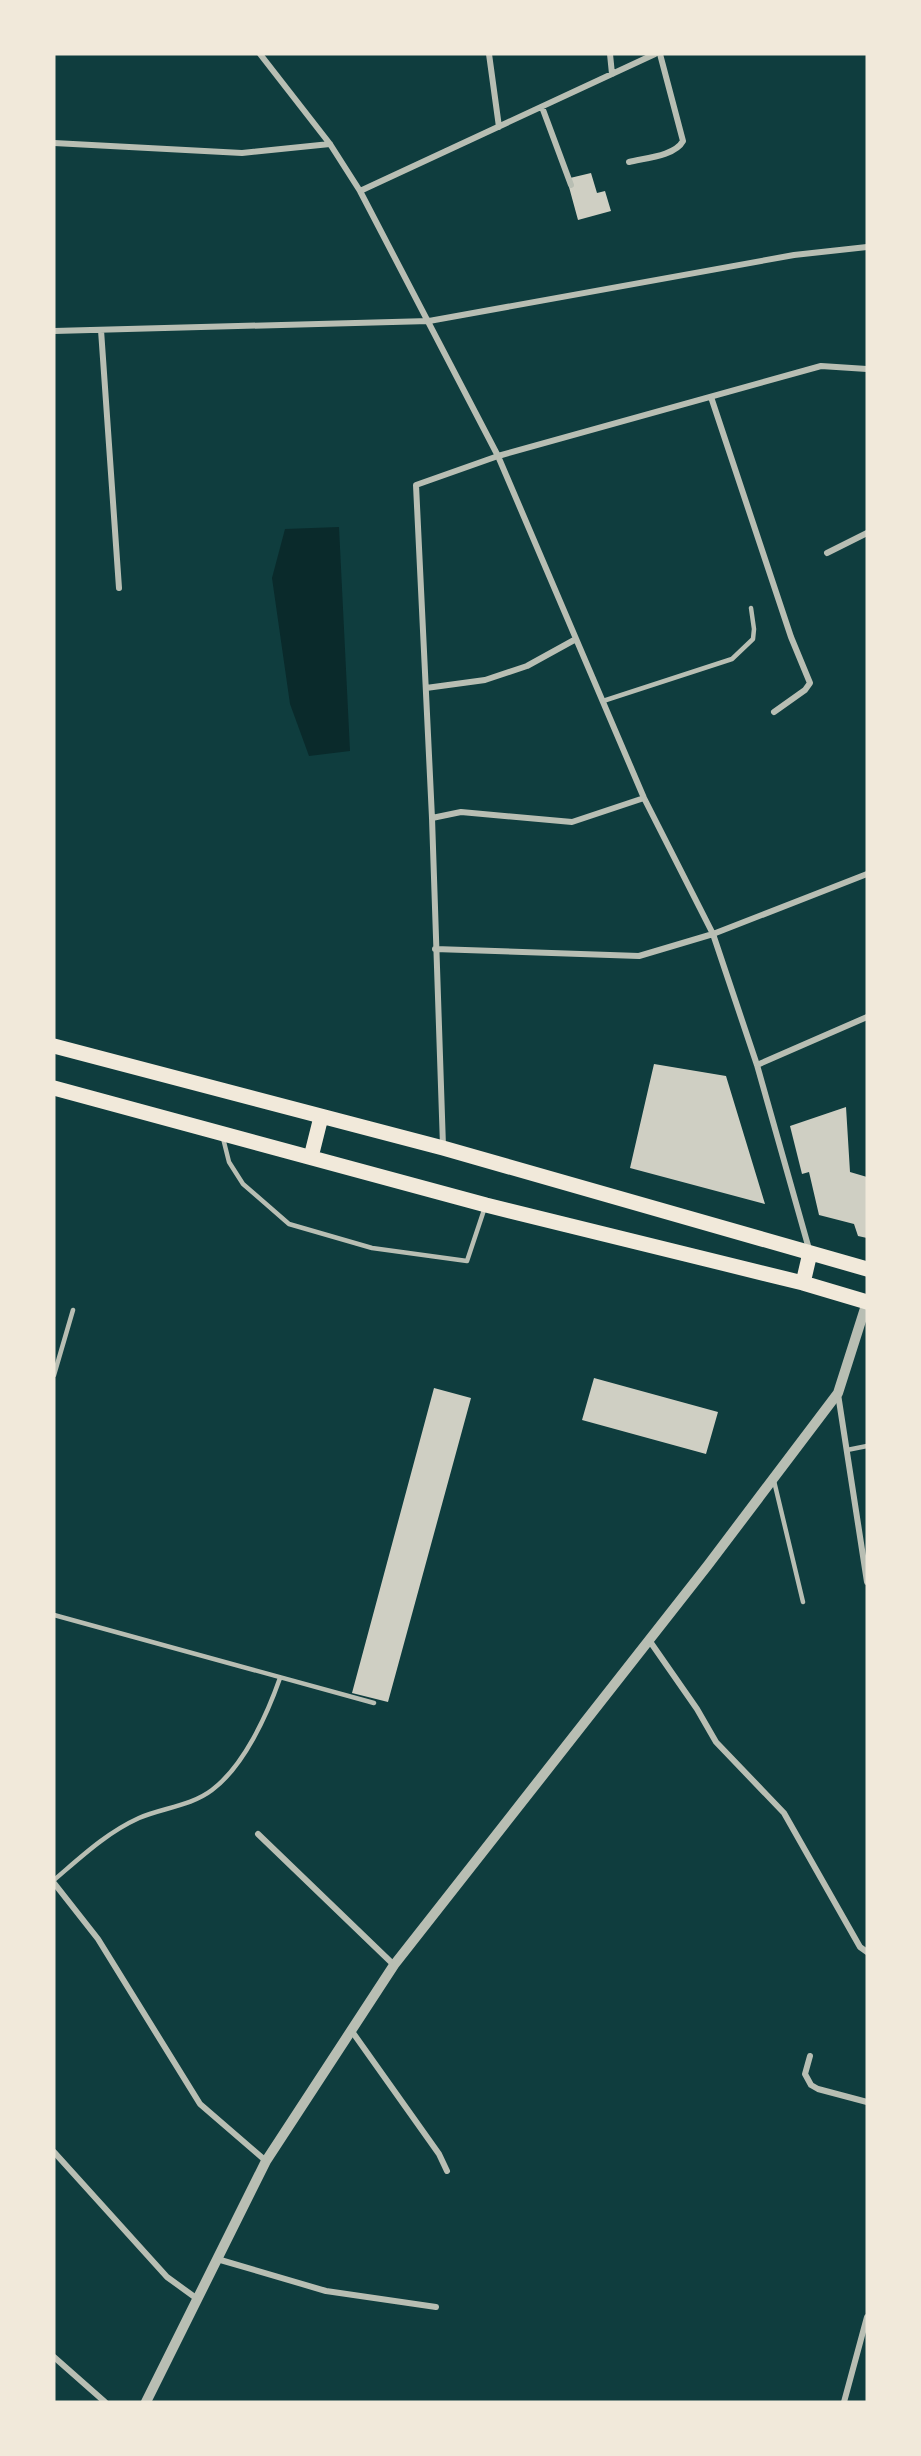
<svg xmlns="http://www.w3.org/2000/svg" width="921" height="2456" viewBox="0 0 921 2456" font-family="'Golos Text',sans-serif">
<style>
.water{fill:#0a2a2b}
.building{fill:#cfcfc3}
.lines{fill:none;stroke-linecap:round;stroke-linejoin:round}
.service{stroke:#b8beb3;stroke-width:4.5}
.minor{stroke:#b8beb3;stroke-width:6}
.tertiary{stroke:#b8beb3;stroke-width:10}
.primary{stroke:#f1e9da;stroke-width:15}
</style>
<rect width="100%" height="100%" fill="#0f3d3e"/>
<!-- water -->
<path class="water" d="M339,527L350,751L309,756L290,704L272,578L285,529Z"/>
<!-- building -->
<path class="building" d="M591,173L597,193L605,191L611,211L578,220L569,187L572,186L570,178Z
M654,1064L726,1076L765,1204L630,1168Z
M846,1107L850,1172L867,1177V1238L858,1236L854,1224L819,1215L809,1172L802,1174L790,1126Z
M594,1378L718,1412L706,1454L582,1420Z
M434,1388L471,1398L388,1702L352,1693Z"/>
<g class="lines">
<!-- service -->
<path class="service" d="M603,701L732,659L753,639L754,629L751,608
M223,1138L229,1162L243,1184L289,1224L372,1248L467,1261L485,1207
M54,1375L73,1310
M847,1450L867,1446
M774,1481L803,1602
M54,1615L374,1703
M54,1880C81,1857 106,1833 139,1818C162,1808 191,1806 212,1790C244,1766 267,1715 280,1678"/>
<!-- minor -->
<path class="minor" d="M260,54L330,144L360,191L498,456L644,798L713,934L757,1065L809,1249
M489,54L499,127
M610,54L612,74
M542,107L571,185
M54,143L242,153L330,144
M629,162C645,158 675,156 683,141L660,54
M360,191L655,54
M101,330L119,588
M54,331L429,321L794,255L867,247
M711,397L791,637L810,683L805,690L774,712
M827,553L867,533
M426,688L485,680L527,666L576,639
M432,818L461,812L572,822L644,798
M435,949L639,956L713,934L867,874
M757,1065L867,1017
M443,1146L432,818L416,485L498,456L821,366L867,369
M838,1394L867,1582
M649,1640L697,1709L716,1742L784,1813L860,1947L867,1952
M258,1834L394,1965
M54,1883L98,1939L200,2104L266,2161
M351,2030L439,2154L447,2171
M810,2056L805,2074L811,2085L818,2089L867,2102
M54,2152L167,2277L196,2298
M217,2259L326,2291L436,2307
M54,2357L105,2402
M844,2402L867,2317"/>
<!-- tertiary -->
<path class="tertiary" d="M146,2402L266,2161L394,1965L708,1565L838,1393L867,1302"/>
<!-- primary -->
<path class="primary" d="M54,1046L443,1148L867,1269
M54,1088L486,1205L803,1283L867,1302
M311,1157L321,1117
M803,1283L810,1253"/>
</g>
<!-- border -->
<rect width="921" height="2456" fill="none" stroke="#f1e9da" stroke-width="111"/>
</svg>
